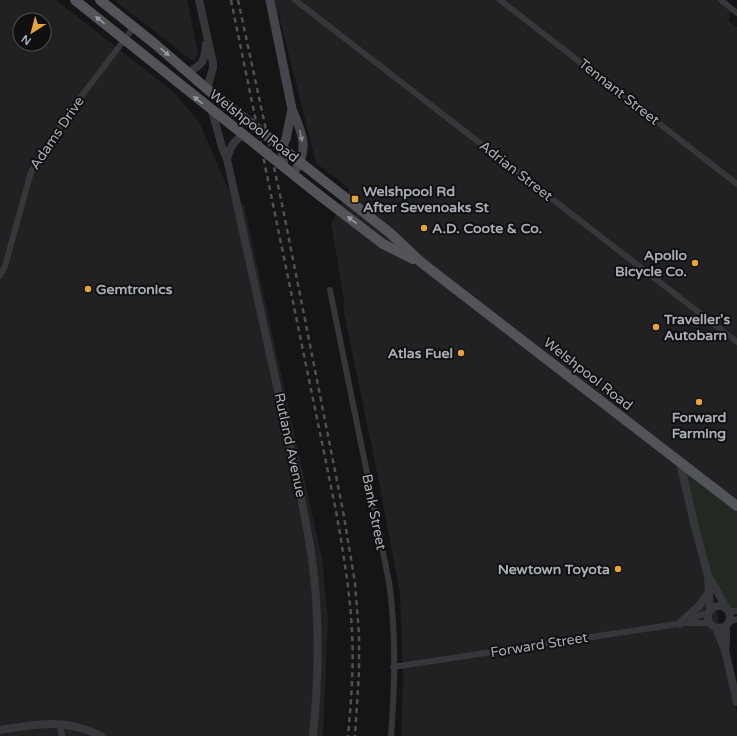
<svg xmlns="http://www.w3.org/2000/svg" width="737" height="736" viewBox="0 0 737 736" font-family="'Varela Round',sans-serif">
<style>
.built{fill:#212123;fill-rule:evenodd}
.green{fill:#212922}
.lines{fill:none;stroke-linecap:round;stroke-linejoin:round}
.minor{stroke:#36373b;stroke-width:6}
.tertiary{stroke:#36373b;stroke-width:8}
.secondary{stroke:#44464b;stroke-width:9}
.primary{stroke:#52545a;stroke-width:10}
.rail{stroke:#4f5156;stroke-width:2.5;stroke-dasharray:5 4;stroke-linecap:butt}
.oneway{fill:#979ba4}
.oneway2{fill:#858991}
.poi-dot{fill:#e6a43d;stroke:#101011;stroke-width:1.5}
.labels{text-anchor:middle;dominant-baseline:central;stroke-width:4;stroke-linejoin:round;paint-order:stroke}
.street-label{font-size:14px;fill:#a8adb6;stroke:#101011}
.poi-label{font-size:14px;font-weight:bold;fill:#a8adb6;stroke:#101011;text-anchor:start}
</style>
<rect width="100%" height="100%" fill="#151516"/>
<!-- built -->
<path class="built" d="M0,0H56L175,93L200,124L230,193L244,205L322,559L328,620L323,736H0ZM20,20H44V44H20Z
M114,0H187L198,53L194,62Z
M275,0H720L731,8L729,21L737,27V501L677,456L718,617L737,714V736H401L403,680L400,593L377,472L344,313V300L331,224L350,189L316,163Z"/>
<!-- green -->
<path class="green" d="M680,463L737,506V610L727,609L708,574Z"/>
<g class="lines">
<!-- minor -->
<path class="minor" d="M295,0L737,342
M500,0L737,184
M721,0L737,13
M0,276L5,266L31,172L70,111L134,27
M330,290L389,582C396,631 395,687 391,736
M728,611H737
M686,622L700,615L709,613
M729,622L737,619
M393,667L684,623H710
M60,725L62,736"/>
<!-- tertiary -->
<path class="tertiary" d="M199,0L213,63V68L207,89
M188,72C203,65 205,60 206,44
M212,111L222,147L227,159C244,235 260,311 277,386C289,441 302,496 311,552C320,612 319,676 313,736
M227,159C230,149 233,139 244,136
M680,463L695,527L708,576L710,611
M709,577L727,609
M708 617a11 11 0 1 1 22 0a11 11 0 1 1-22 0Z
M679,624L699,606L709,592
M716,628L725,650L737,702
M725,650L726,644V626
M0,730C37,724 66,718 101,736"/>
<!-- secondary -->
<path class="secondary" d="M270,0L292,109C303,135 310,149 293,174
M284,167L282,148L286,139L292,109"/>
<!-- primary -->
<path class="primary" d="M75,0L314,191L383,244L413,259
M100,0L155,44L207,89L390,233L422,263L737,506"/>
<!-- rail -->
<path class="rail" d="M231,0L336,511C343,551 350,591 352,632C354,667 351,702 348,736
M238,0L282,204L343,511L355,583L359,634V672L355,736"/>
</g>
<!-- one-way arrows -->
<defs><path id="oneway-solid" d="M-6-.8H1V-3.2L6.5 0L1 3.2V.8H-6Z"/></defs>
<g class="oneway">
<use href="#oneway-solid" transform="translate(100 20) rotate(-141)"/>
<use href="#oneway-solid" transform="translate(165 52) rotate(40)"/>
<use href="#oneway-solid" transform="translate(198 100) rotate(-141)"/>
<use href="#oneway-solid" transform="translate(352 220) rotate(-143)"/>
</g>
<use class="oneway2" href="#oneway-solid" transform="translate(301 136) rotate(78)"/>
<!-- markers -->
<g class="poi-dot">
<rect x="351" y="195" width="8" height="8" rx="2"/>
<circle cx="424" cy="228" r="4"/>
<circle cx="695" cy="263" r="4"/>
<circle cx="88" cy="289" r="4"/>
<circle cx="656" cy="327" r="4"/>
<circle cx="461" cy="353" r="4"/>
<circle cx="699" cy="402" r="4"/>
<circle cx="618" cy="569" r="4"/>
</g>
<g class="labels">
<!-- street labels -->
<g class="street-label">
<text transform="translate(619 92) rotate(38)">Tennant Street</text>
<text transform="translate(254 126) rotate(38)">Welshpool Road</text>
<text transform="translate(57 133) rotate(-56)">Adams Drive</text>
<text transform="translate(516 171) rotate(38)">Adrian Street</text>
<text transform="translate(588 374) rotate(38)">Welshpool Road</text>
<text transform="translate(290 445) rotate(78)">Rutland Avenue</text>
<text transform="translate(374 512) rotate(79)">Bank Street</text>
<text transform="translate(539 645) rotate(-9)">Forward Street</text>
</g>
<!-- poi labels -->
<g class="poi-label">
<text x="363" y="191">Welshpool Rd<tspan x="363" dy="16">After Sevenoaks St</tspan></text>
<text x="432" y="228">A.D. Coote &amp; Co.</text>
<text x="687" y="255" text-anchor="end">Apollo<tspan x="687" dy="16">Bicycle Co.</tspan></text>
<text x="96" y="289">Gemtronics</text>
<text x="664" y="319">Traveller's<tspan x="664" dy="16">Autobarn</tspan></text>
<text x="453" y="353" text-anchor="end">Atlas Fuel</text>
<text x="699" y="417" text-anchor="middle">Forward<tspan x="699" dy="16">Farming</tspan></text>
<text x="610" y="569" text-anchor="end">Newtown Toyota</text>
</g>
</g>
<!-- north arrow -->
<g transform="translate(32 32) rotate(216)"><circle r="19" fill="#101011" stroke="#4d4f53"/>
<path d="M0-3L7 15L0 10L-7 15Z" fill="#e6a43d"/>
<text y="-6" font-size="11" font-weight="bold" text-anchor="middle" fill="#a8adb6">N</text>
</g>
</svg>
